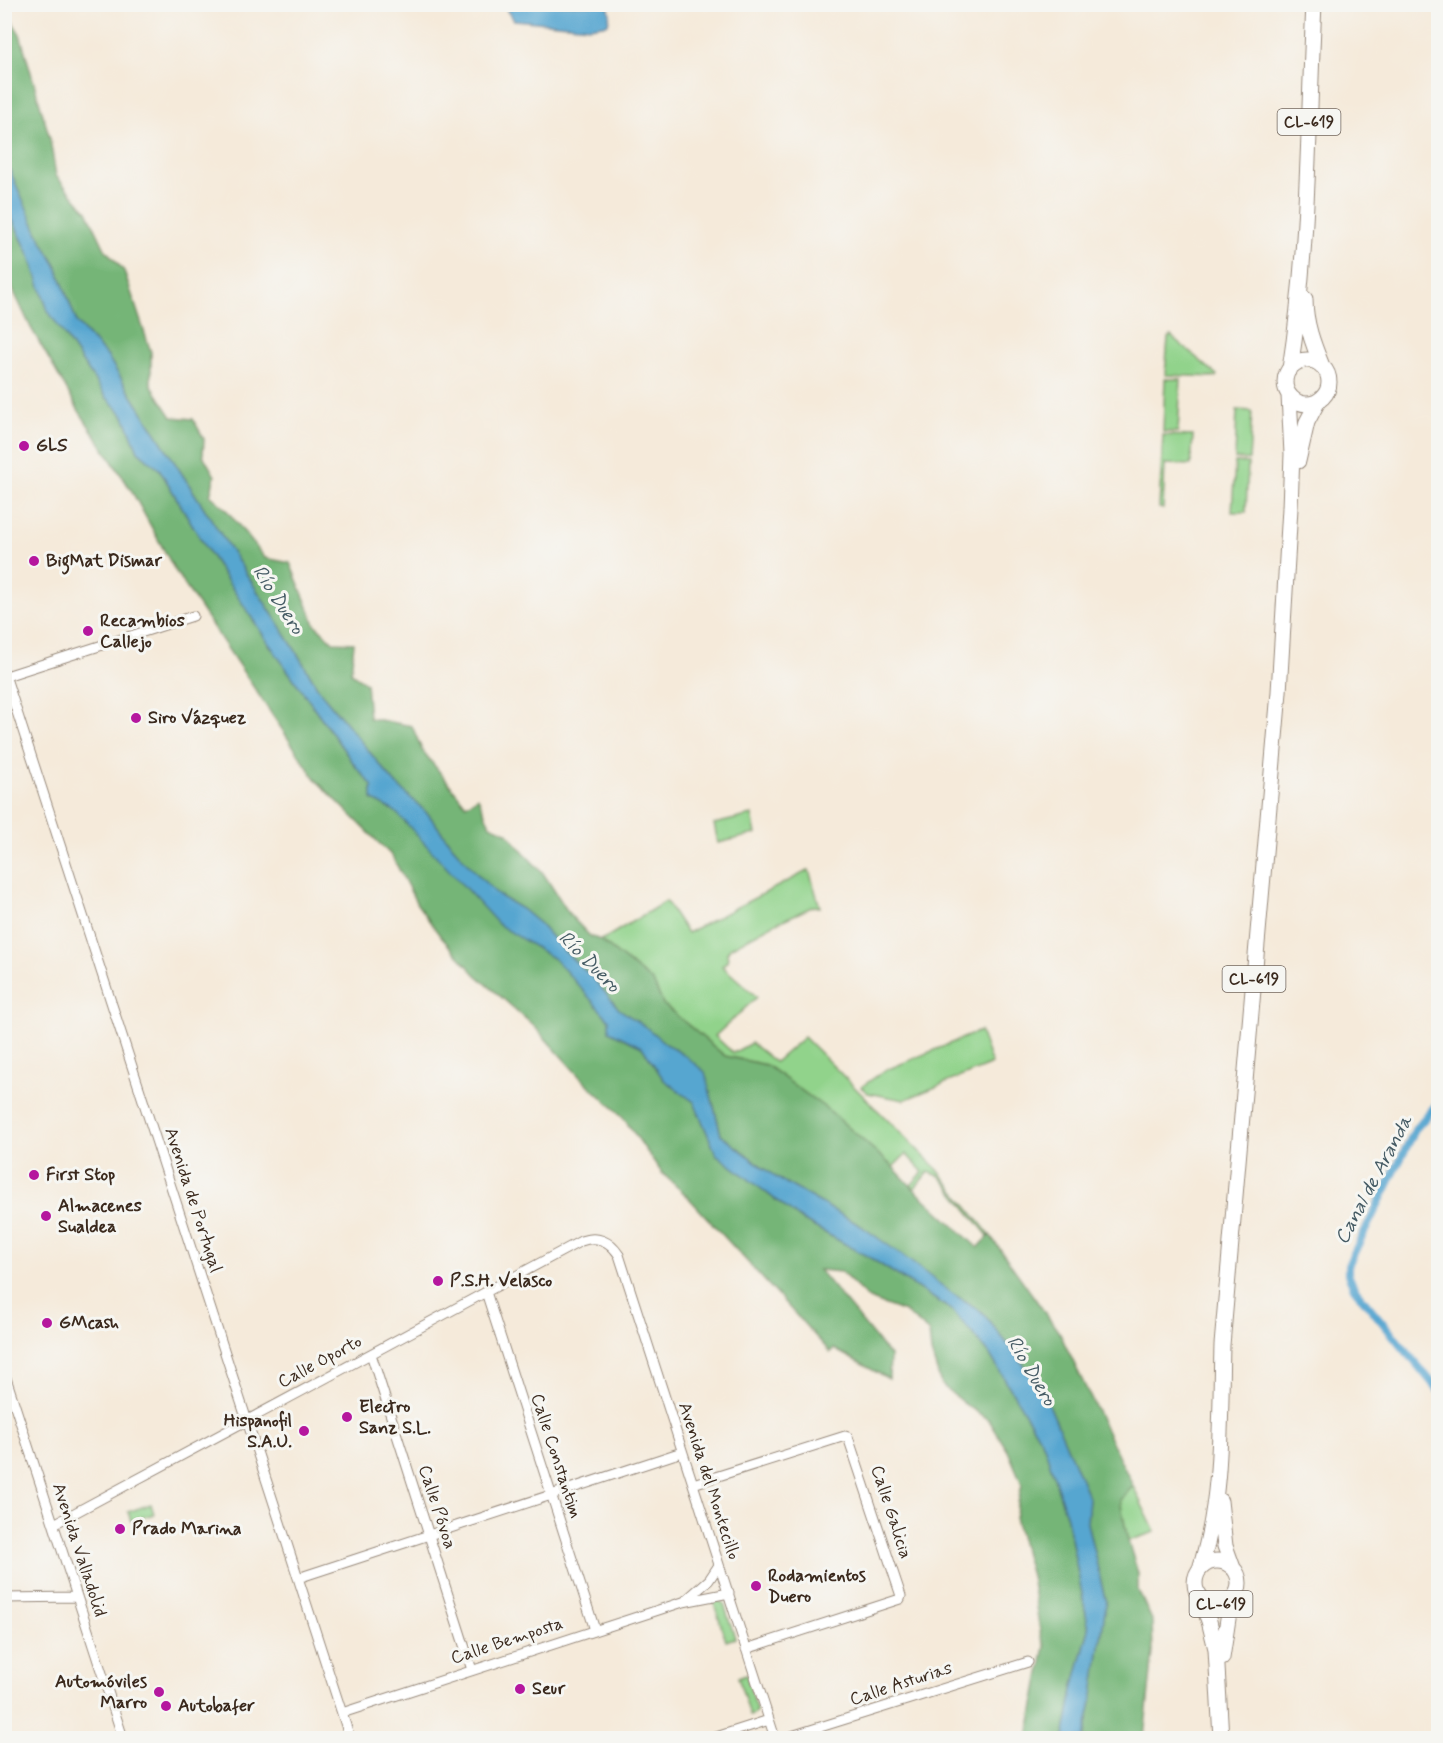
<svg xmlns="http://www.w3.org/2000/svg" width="1443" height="1743" viewBox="0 0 1443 1743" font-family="Mynerve,sans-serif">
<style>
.green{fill:#91d38b;stroke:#667e54;stroke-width:1.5}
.forest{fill:#74b577;stroke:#58704a;stroke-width:1.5}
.water{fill:#57a6d0;stroke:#496877;stroke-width:1.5}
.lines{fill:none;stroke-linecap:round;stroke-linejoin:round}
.canal{stroke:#57a6d0;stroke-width:8}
.street-casing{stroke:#988a7c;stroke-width:11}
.primary-casing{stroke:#988a7c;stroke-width:17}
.street{stroke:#fff;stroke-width:9}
.primary{stroke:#fff;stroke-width:15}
.poi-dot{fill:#b5179e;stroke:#f6f6f2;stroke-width:2}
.labels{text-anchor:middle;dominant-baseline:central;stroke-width:6;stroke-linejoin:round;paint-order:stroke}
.shield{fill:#f6f6f2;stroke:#73675e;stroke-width:1.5}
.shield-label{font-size:16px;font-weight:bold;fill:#3b2a1e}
.poi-label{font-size:18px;font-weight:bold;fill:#3b2a1e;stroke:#f6f6f2;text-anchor:start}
.street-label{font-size:18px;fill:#3b2a1e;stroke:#f6f6f2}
.water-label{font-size:20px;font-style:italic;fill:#465c65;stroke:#f6f6f2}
</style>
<rect width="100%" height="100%" fill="#f6f6f2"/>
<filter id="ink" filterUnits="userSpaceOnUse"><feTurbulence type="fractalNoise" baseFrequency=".0167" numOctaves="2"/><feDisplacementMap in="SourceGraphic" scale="12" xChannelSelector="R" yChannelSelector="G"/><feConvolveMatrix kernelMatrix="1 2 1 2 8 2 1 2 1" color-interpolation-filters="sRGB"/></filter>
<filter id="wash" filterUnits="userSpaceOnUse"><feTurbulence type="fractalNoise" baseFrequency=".008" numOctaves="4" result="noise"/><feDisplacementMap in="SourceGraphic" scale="24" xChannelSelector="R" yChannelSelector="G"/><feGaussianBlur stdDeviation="1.35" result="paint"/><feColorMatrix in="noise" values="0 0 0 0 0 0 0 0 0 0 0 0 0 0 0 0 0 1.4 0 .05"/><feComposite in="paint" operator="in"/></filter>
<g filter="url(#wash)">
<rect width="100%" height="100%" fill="#f5eada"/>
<!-- green -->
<path class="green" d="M1171,336L1217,375L1216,377L1165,375L1168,338Z
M1165,379H1181L1178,432H1163Z
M1237,410L1252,411L1249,460L1235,459Z
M1163,435L1193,436L1191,465L1165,464L1163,509L1159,508Z
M1235,462L1248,463L1246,512H1232Z
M752,815L756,834L718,843L714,824Z
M809,870L820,907L814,906L772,925L730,948L727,953L728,960L722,966L757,997L715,1036L733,1053L751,1043L775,1062L804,1037L938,1170L990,1235L988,1236L940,1176L928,1172L914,1189L911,1185L923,1172L906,1154L893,1167L831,1112L766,1065L725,1056L663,1004L653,982L600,940L607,937L666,901L687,933Z
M980,1031L992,1064L904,1100L868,1093L861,1087L884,1071Z
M1133,1486L1155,1532L1128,1541L1120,1500Z
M151,1504L154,1514L131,1521L128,1512Z
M717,1599L724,1604L735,1638L726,1641L713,1600Z
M746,1674L756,1708C757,1713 755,1715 750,1716L738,1677Z"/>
<!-- forest -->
<path class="forest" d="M4,5L8,15L20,34L50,139L56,176L87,211L105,249L124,271L151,352V385L172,417L193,419L204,439L203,455L215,476L210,495L225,508L265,558L290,563L315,624L333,642L354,643L351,673L366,683L369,718L412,726L422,750L466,805L478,797L490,825L507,832L522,851L543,873L570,915L590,936L600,940L653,982L663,1004L725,1056L766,1065L831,1112L893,1167L914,1189L978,1248L990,1235L1060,1334L1133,1486L1120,1500L1128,1541L1138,1573V1590L1152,1620L1153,1652L1144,1738H1084L1092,1702L1106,1603L1087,1523L1089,1498L1050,1407L1022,1362L981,1311L953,1294L861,1226L777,1178L721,1135L713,1102L684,1055L666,1044L647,1028L619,1009L592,977L563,950L540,924L522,909L498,895L478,876L452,846L429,815L395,783L321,693L292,645L130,393L108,357L77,323L56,265L39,236L7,164L4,150Z
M4,204L30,256L48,311L106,397L124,416L138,451L160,470L206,548L269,644L356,767L372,785V799L396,812L529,943L556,960L610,1020L609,1031L642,1047L664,1080L694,1102L716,1154L802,1220L872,1259L952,1310L989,1353L1044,1445L1067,1518L1089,1629L1074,1685L1064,1738H1028L1045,1646L1041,1637L1031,1576L1015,1518L1022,1484L1008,1451L989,1420L963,1403L941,1384L931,1352L929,1332L905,1312L869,1299L841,1272L819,1270L890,1356L889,1379L834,1349L830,1352L687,1196L662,1173L622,1116L579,1076L534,1026L476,975L441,937L417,904L392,856L316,780L176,572L131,490L79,411L31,328L5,273Z"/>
<!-- water -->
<path class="water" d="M608,5L610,13L608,24L590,27L514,20L507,11L508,5Z
M5,150L7,164L39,236L56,265L77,323L108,357L130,393L292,645L321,693L395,783L429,815L452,846L478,875L498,895L522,909L540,924L563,950L592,977L619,1009L647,1028L666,1044L684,1055L705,1072L721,1135L777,1178L861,1226L902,1255L953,1294L981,1311L1022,1362L1050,1407L1089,1498L1087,1523L1106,1603L1092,1702L1084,1738H1064L1074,1685L1089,1629L1067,1518L1044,1445L989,1353L952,1310L872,1259L802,1220L716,1154L694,1102L664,1080L642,1047L609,1031V1020L556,960L499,925L396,812L372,799V785L356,767L269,644L206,548L160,470L138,451L124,416L106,397L48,311L30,256L5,204Z"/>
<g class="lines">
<!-- canal -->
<path class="canal" d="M1438,1103L1416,1128L1348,1265V1274L1354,1288L1438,1390"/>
</g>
</g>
<g filter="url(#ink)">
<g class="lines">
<!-- street casing -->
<g class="street-casing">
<path id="street" d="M4,672L350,1738
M6,676L193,616
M486,1292L595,1630
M371,1354L472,1670
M4,1372L123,1738
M693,1484L845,1436L848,1437L901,1596L900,1599L746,1649
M54,1524L581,1241C597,1235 610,1241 619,1255L775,1738
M298,1578L682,1452
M4,1598L77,1597
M684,1602L709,1580L719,1565
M342,1713L683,1602L729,1593
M713,1738L769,1720
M785,1738L1028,1662"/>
</g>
<!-- primary casing -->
<g class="primary-casing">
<path id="primary" d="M1305,299C1305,323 1313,344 1322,366
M1285 382a22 22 0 1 1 44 0a22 22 0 1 1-44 0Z
M1290,369C1309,249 1308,126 1314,4
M1298,461L1307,422L1318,401
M1220,1501L1225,1546L1233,1568
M1195 1583a22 22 0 1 1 44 0a22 22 0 1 1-44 0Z
M1200,1569C1223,1497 1220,1419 1222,1345L1279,692L1290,508L1292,454L1289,395
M1199,1594L1209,1621L1216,1649L1221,1738
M1222,1658L1231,1599"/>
</g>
<!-- street -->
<use href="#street" class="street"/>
<!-- primary -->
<use href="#primary" class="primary"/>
</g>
</g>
<!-- markers -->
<g class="poi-dot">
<circle cx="24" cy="446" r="6"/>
<circle cx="34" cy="561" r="6"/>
<circle cx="88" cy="631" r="6"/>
<circle cx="136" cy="718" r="6"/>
<circle cx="34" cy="1175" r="6"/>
<circle cx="46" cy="1216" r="6"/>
<circle cx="438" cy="1281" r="6"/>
<circle cx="47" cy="1323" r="6"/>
<circle cx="347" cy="1417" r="6"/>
<circle cx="304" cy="1431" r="6"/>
<circle cx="120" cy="1529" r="6"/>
<circle cx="756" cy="1586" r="6"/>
<circle cx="520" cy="1689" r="6"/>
<circle cx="159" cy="1692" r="6"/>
<circle cx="166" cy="1706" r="6"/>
</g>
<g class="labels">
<!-- shield labels -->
<g class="shield">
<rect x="1277.5" y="109" width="63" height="26" rx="4.5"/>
<rect x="1222.5" y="966" width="63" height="26" rx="4.5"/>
<rect x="1189.5" y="1591" width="63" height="26" rx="4.5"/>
</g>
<g class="shield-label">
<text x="1309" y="122">CL-619</text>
<text x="1254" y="979">CL-619</text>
<text x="1221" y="1604">CL-619</text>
</g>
<!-- poi labels -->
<g class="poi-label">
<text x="36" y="446">GLS</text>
<text x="46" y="561">BigMat Dismar</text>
<text x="100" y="621">Recambios<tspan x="100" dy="21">Callejo</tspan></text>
<text x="148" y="718">Siro Vázquez</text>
<text x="46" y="1175">First Stop</text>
<text x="58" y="1206">Almacenes<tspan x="58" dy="21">Sualdea</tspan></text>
<text x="450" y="1281">P.S.H. Velasco</text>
<text x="59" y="1323">GMcash</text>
<text x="359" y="1407">Electro<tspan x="359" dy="21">Sanz S.L.</tspan></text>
<text x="292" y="1421" text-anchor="end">Hispanofil<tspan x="292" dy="21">S.A.U.</tspan></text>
<text x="132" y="1529">Prado Marina</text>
<text x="768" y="1576">Rodamientos<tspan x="768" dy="21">Duero</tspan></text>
<text x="147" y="1682" text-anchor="end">Automóviles<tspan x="147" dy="21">Marro</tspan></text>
<text x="532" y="1689">Seur</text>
<text x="178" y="1706">Autobafer</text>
</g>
<!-- street labels -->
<g class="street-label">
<text transform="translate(193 1200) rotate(72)">Avenida de Portugal</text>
<text transform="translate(320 1362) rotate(-28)">Calle Oporto</text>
<text transform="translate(556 1456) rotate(72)">Calle Constantim</text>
<text transform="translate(709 1481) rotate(72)">Avenida del Montecillo</text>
<text transform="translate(437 1507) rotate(72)">Calle Póvoa</text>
<text transform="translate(891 1512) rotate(72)">Calle Galicia</text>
<text transform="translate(79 1550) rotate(72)">Avenida Valladolid</text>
<text transform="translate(507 1641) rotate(-18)">Calle Bemposta</text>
<text transform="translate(901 1684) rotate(-18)">Calle Asturias</text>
</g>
<!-- water labels -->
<g class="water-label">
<text transform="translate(278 600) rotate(57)">Río Duero</text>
<text transform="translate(589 962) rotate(45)">Río Duero</text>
<text transform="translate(1374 1180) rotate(-62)">Canal de Aranda</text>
<text transform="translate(1031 1371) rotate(59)">Río Duero</text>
</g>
</g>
<!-- margin -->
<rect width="1443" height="1743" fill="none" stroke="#f6f6f2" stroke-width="24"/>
</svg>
